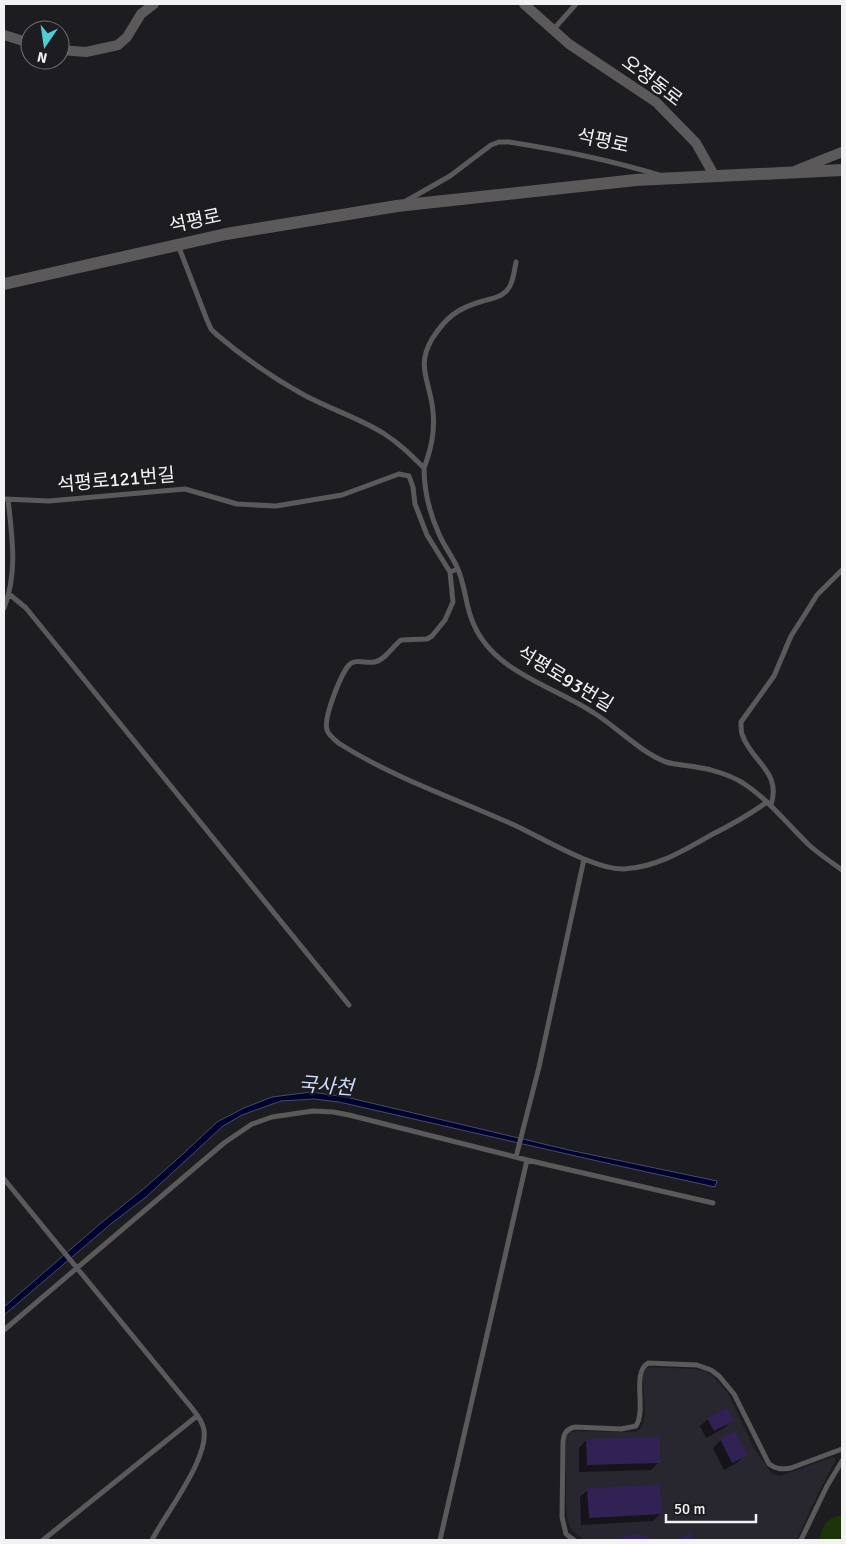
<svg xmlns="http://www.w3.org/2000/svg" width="846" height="1544" viewBox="0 0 846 1544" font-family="Signika,'Noto Sans KR',sans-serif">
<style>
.built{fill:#28262f}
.green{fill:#1c3407}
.water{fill:#00032f;stroke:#494b6a}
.shadow{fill:#0007}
.building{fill:#312154}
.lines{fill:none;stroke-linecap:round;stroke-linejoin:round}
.service{stroke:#5b5959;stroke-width:5}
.minor{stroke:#5b5959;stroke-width:10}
.tertiary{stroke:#5b5959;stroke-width:12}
.labels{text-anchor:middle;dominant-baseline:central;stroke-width:5;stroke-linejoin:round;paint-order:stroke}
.street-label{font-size:19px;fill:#f2f2f4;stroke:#1d1c20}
.water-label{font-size:20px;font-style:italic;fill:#cdddfd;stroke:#1d1c20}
</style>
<rect width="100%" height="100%" fill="#1d1c20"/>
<!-- built -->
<path class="built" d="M650,1367L695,1369L705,1371L714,1377L728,1393L754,1448L772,1474L781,1476L832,1457L835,1458V1461L812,1506L797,1540H584L573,1531L569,1525L567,1517L566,1502V1436L569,1432L575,1431L628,1432H635L640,1429L643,1424L645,1414L643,1376L645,1370Z"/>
<!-- green -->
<path class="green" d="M842,1515V1539L819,1540C824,1523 825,1519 842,1515Z"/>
<!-- water -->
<path class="water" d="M311,1092L346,1097L569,1150L717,1181L715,1187L615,1165L339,1102L314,1099L281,1101L242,1115L223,1126L146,1197L112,1223L4,1315V1307L101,1223L147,1186L184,1153L217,1122L244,1108L272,1097Z"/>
<!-- shadow -->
<path class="shadow" d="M708,1419L732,1421L724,1428L706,1438L700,1426Z
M735,1433L746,1454L738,1462L724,1470L713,1448L720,1441Z
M586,1440L659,1462L651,1470L579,1472V1448Z
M588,1490L660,1514L653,1521L581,1525L580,1497Z"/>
<!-- building -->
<path class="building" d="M727,1408L734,1421L714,1431L707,1418Z
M735,1431L748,1455L732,1463L720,1439Z
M660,1437V1463L587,1465L586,1439Z
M660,1485L662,1514L589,1518L587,1488Z
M691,1533L694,1540H676Z
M631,1534L648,1536L650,1540H619V1539Z"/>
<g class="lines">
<!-- service -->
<path class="service" d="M553,30L576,4
M406,201L450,176L491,145L499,142H509C560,150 610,160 659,175
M178,245L207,320L211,329L216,334C243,357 273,378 304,395C330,409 359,418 383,433C399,443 411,455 424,468C424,490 430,514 439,534C444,546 452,556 457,567C466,586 465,607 474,625C495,673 554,686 594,713C618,728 640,752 666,762C676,765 686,765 696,767C711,769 730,775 743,783C769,800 787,824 809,845C819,854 831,862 842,870
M424,468C431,449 435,433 433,412C431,383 415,367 432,339C446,317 458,308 483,301C489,299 499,298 504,293C513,287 514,272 516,262
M4,499L49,501L185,489L237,504L276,506L342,495L399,474L409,476L413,487L415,504L427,535L450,572L458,569
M450,572L453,602L445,620L432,636L427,639L401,640C393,646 385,660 375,662C366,664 356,658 349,665C341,674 323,718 327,730C329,736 335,740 340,744C394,778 454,798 512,824C541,837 594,870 624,869C657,867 683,851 711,835C731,825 749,815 767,802
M9,594L26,608L349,1005
M4,608C18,572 12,537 8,499
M771,805C782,771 751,762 742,734C741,731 741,726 741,722L774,676L791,636L807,611L817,595L842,570
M516,1157L539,1067L584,859
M4,1179L186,1401C192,1408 200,1417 203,1426C213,1454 165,1514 152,1540
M4,1330L224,1143L252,1124L272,1117L313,1111L333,1112L349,1115L527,1160L713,1203
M43,1540L197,1416
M440,1540L527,1160
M574,1540L566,1534L562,1517L563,1444C563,1434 566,1429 575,1427L621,1429L636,1426C647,1408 631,1374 648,1363L697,1365L711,1370L719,1376L734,1394L769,1464C777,1470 782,1469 791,1468L842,1449
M801,1540L827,1486L842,1461"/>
<!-- minor -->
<path class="minor" d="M524,4L569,44L656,102L696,143L714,175
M4,35L30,43
M60,50L86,52L118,45L127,37L141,14L154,4
M797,170L842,152"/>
<!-- tertiary -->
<path class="tertiary" d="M4,284L226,234L397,206L636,180L842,170"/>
</g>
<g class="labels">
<!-- street labels -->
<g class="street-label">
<text transform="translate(652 81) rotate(37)">오정동로</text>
<text transform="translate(603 141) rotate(12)">석평로</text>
<text transform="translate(195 221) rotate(-12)">석평로</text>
<text transform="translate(116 480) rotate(-5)">석평로121번길</text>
<text transform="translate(565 679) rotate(31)">석평로93번길</text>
</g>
<!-- water labels -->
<g class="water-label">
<text transform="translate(326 1086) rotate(4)">국사천</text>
</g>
</g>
<!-- border -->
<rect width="846" height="1544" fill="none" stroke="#f2f2f4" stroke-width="10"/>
<!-- north arrow -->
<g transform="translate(45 45) rotate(193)"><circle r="24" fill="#1d1c20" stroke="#727275"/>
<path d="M0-4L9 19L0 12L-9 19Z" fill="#51ccd3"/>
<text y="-8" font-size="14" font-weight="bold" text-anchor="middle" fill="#f2f2f4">N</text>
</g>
<!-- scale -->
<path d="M666 1514v8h90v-8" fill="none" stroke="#f2f2f4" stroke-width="2.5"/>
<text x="674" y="1514" font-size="15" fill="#f2f2f4" stroke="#1d1c20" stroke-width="4" paint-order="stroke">50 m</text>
</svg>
